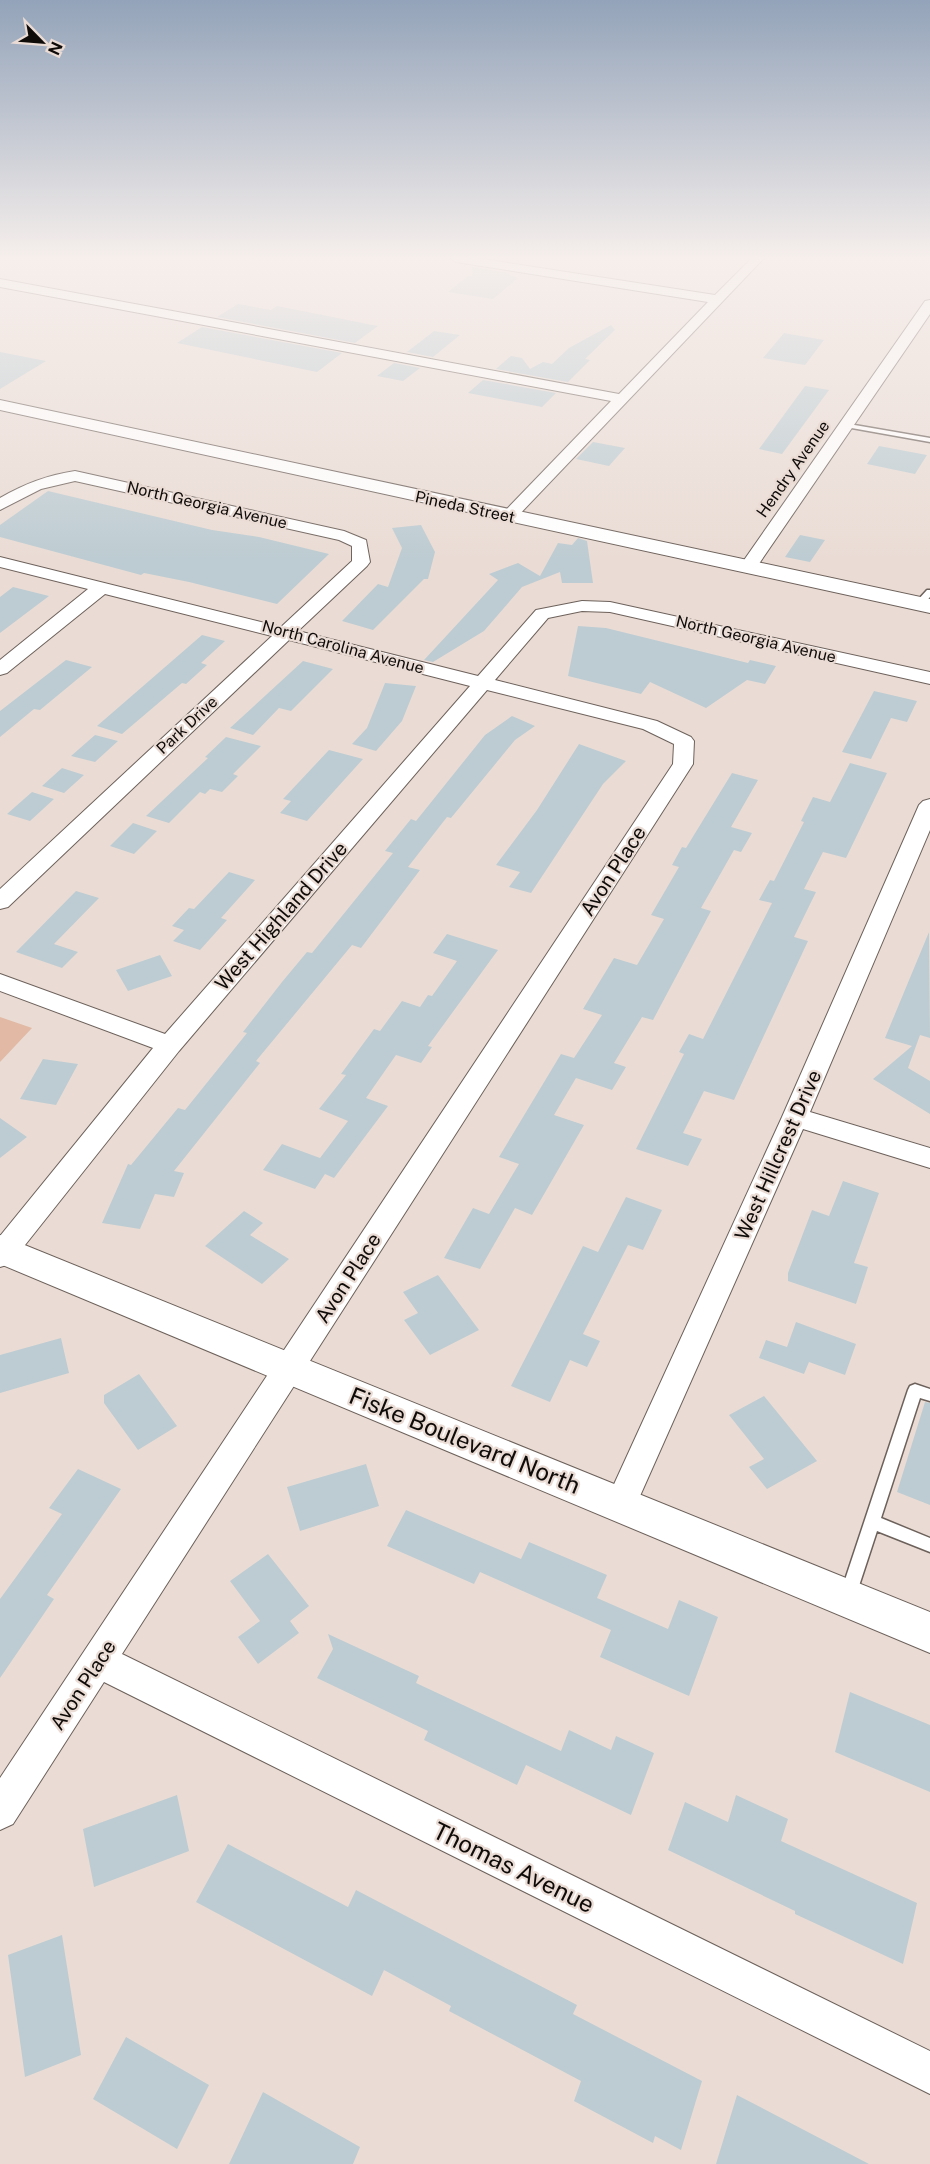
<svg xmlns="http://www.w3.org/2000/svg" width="930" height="2164" viewBox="0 0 930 2164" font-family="'Public Sans',sans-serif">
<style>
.green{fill:#e1b9a4}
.building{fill:#bdccd2}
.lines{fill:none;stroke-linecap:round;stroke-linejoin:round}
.service-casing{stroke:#6d615b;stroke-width:3}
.minor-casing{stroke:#6d615b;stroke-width:2}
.tertiary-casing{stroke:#6d615b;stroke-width:2}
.service{fill:#fff;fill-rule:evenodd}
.minor{fill:#fff;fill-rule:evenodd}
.tertiary{fill:#fff;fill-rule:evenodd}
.labels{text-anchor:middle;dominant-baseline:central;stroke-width:4.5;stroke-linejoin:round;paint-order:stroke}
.far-street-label{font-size:16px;fill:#0f0b09;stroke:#eadcd5}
.street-label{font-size:20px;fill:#0f0b09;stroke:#eadcd5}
.near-street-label{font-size:24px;fill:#0f0b09;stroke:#eadcd5}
</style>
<rect width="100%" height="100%" fill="#eadcd5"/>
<!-- green -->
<path class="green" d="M0,1017L32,1028L0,1062Z"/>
<!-- building -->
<path class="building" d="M472,267L510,273L509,275L518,278L493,299L448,292L468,276H472Z
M238,304L271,310L277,306L378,326L355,343L217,317Z
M611,325L615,330L585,359L590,360L568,382L496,369L511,356L522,358L530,369L543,362L552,364L569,348Z
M202,327L342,353L317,372L177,343Z
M434,331L460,335L433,357L407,352Z
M784,333L824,340L805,365L763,358Z
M0,352L46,361L0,389Z
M394,363L420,368L403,381L377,376Z
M483,380L556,393L542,407L468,393Z
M805,386L829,390L782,454L759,449Z
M593,442L625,448L609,466L576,459Z
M879,446L927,455L915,474L867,464Z
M48,491L212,530L259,537L329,554L277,604L189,582L144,573L141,575L0,537V525Z
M421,525L435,552L428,579H424L373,630L342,621L378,584L388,587L402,548L392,528Z
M800,535L825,540L810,562L785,557Z
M578,538L587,541L593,583H562L560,572L522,587L484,631L433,662L424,660L498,580L489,574L518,563L540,576L558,543L572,545Z
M13,587L49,596L0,633V597Z
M578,626L606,628L748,663L750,660L776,666L765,684L747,680L706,708L650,682L641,694L568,676Z
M202,635L225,641L201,663L207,665L186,684L182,683L122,734L97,726Z
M66,660L92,667L40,710L34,709L0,737V711Z
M303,661L333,669L291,711L279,708L253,735L230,728Z
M385,683L416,686L402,721L376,751L352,744L367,728Z
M874,691L917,701L907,722L891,718L871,759L842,752Z
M512,716L535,726L515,740L451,818L447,817L408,867L420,870L361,948L352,945L256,1061L260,1063L174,1171L184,1173L174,1197L155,1194L140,1229L102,1223L128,1164L131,1165L178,1108L185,1110L247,1033L243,1032L282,982L307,952L312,953L393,853L385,851L411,819L416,821L485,735Z
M95,735L118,741L95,762L71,756Z
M226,737L261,746L233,774L238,776L222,792L210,789L205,794L200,792L169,823L146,816L208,758L205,757Z
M579,744L626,761L603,784L531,893L509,887L520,872L496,865L537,810Z
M329,750L363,759L307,821L280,813L291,801L283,799Z
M850,763L887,773L846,858L823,852L804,889L816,892L794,937L808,941L734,1100L704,1091L683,1133L702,1139L688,1166L636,1149L684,1054L679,1052L689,1034L703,1039L772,903L759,900L770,880L774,881L804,822L801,821L813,797L830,802Z
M62,768L84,775L64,793L42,786Z
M732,773L758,780L731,827L752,833L741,852L734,850L701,908L711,911L653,1020L642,1017L614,1063L626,1067L612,1090L576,1078L554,1115L584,1125L532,1215L515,1208L480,1269L444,1258L473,1208L489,1214L519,1164L499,1157L561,1054L574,1058L602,1015L583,1009L614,958L637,965L664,919L651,915L679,867L672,865L682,847L686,848Z
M32,792L54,799L30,821L7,814Z
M133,823L157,831L134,854L110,846Z
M229,872L255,880L221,918L227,920L200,950L173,941L184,930L172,926L189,908L194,909Z
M76,891L99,898L54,944L78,952L62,968L16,952Z
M929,932L930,1038L920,1035L908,1068L930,1081V1114L873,1079L912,1046L885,1038Z
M447,934L498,950L428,1046L432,1047L421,1063L396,1055L366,1098L388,1106L334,1178L325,1174L315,1189L263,1170L282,1144L320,1158L348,1121L319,1109L346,1075L341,1074L374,1029L380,1031L402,1001L420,1007L428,995L432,996L457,961L433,953Z
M160,955L172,976L128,991L116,970Z
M43,1059L78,1064L56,1105L20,1099Z
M0,1118L27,1137L0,1158Z
M843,1181L879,1193L854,1263L868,1267L856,1304L788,1281V1273L812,1210L829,1216Z
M626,1197L662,1210L643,1250L628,1245L583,1334L600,1341L587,1367L570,1360L550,1402L511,1386L583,1246L598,1252Z
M244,1211L263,1223L250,1235L289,1259L262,1284L205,1246Z
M438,1275L479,1330L430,1355L404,1320L418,1313L403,1292Z
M796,1322L856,1344L845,1375L809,1362L804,1374L759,1358L766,1340L787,1347Z
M61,1338L69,1373L0,1393V1355Z
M139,1374L177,1426L138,1450L104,1403V1395Z
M764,1396L817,1461L767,1489L749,1467L764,1459L729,1415Z
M925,1402L930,1403V1505L897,1492Z
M366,1464L379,1506L300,1531L287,1487Z
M78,1469L121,1489L47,1595L54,1599L0,1678V1599L62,1514L49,1508Z
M406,1510L521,1559L529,1542L607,1575L597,1598L668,1629L679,1600L718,1617L689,1696L600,1657L611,1630L480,1572L474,1584L387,1546Z
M268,1554L309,1606L290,1621L299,1633L258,1664L238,1637L260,1621L230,1581Z
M328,1634L419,1676L416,1683L561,1751L569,1730L611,1750L616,1736L654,1753L631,1815L526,1765L517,1785L424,1740L428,1731L317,1678L333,1649Z
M850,1692L930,1725V1792L835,1752Z
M177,1795L189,1851L94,1887L83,1829Z
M736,1795L788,1819L781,1841L917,1903L903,1964L795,1914V1911L668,1850L685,1802L728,1822Z
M228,1844L348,1907L356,1890L577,2005L573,2014L702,2081L681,2150L655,2136L653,2143L574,2101L581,2081L449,2011L451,2006L384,1970L372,1996L196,1902Z
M62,1935L81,2055L25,2077L8,1955Z
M126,2037L209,2085L177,2149L93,2099Z
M263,2092L360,2147L353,2164H229Z
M737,2095L869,2164H716Z"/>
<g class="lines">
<!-- service casing -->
<g class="service-casing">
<path id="service" d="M843,423L930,438V442L846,427L842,425Z
M927,590H930V597L922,606H916V602Z
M915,1384L930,1389V1401L920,1398L881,1518L930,1538V1552L877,1531L856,1595L854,1600L848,1603L842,1600L840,1595L908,1390L910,1386Z"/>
</g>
<!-- minor casing -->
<g class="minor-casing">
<path id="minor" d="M450,258H476L715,295L752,258H764L515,519H503L501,516L503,513L611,401L0,287V279L619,394L708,302L456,262Z
M930,300V314L754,571H742L739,567L742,563L925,301Z
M75,471L344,531L366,540L370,562L367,566L298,631L478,676L536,610L582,601L610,602L930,672V684L610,612L582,611L548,618L495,680L657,721L691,737L694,741L693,764L122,1654L930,2051V2094L104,1682L13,1824L0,1830V1778L673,764L674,744L643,729L487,690L179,1051L10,1264L0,1267V1236L153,1048L0,991V974L165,1034L470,686L289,640L8,907L0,909V889L272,636L105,594L7,673L0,675V660L88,589L0,567V557L281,627L352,561V546L339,540L75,481L41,489L0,510V498C24,484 48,475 75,471Z
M930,799V830L810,1112L930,1148V1168L803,1129L632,1514L621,1519L610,1514L605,1504L782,1117L919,805L923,801Z"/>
</g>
<!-- tertiary casing -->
<g class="tertiary-casing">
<path id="tertiary" d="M0,400L930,599V613L0,410Z
M0,1235L930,1612V1653L0,1264Z"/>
</g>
<!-- service -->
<use href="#service" class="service"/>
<!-- minor -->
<use href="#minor" class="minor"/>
<!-- tertiary -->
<use href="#tertiary" class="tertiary"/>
</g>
<!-- sky -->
<linearGradient id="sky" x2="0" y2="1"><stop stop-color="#93a3b9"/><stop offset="0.46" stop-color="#f6efec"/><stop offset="1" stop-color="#f6efec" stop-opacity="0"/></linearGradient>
<rect width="930" height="560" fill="url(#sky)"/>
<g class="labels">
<!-- far-street labels -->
<g class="far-street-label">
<text transform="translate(793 469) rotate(-55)">Hendry Avenue</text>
<text transform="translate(207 505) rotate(13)">North Georgia Avenue</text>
<text transform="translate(465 507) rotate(12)">Pineda Street</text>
<text transform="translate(756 639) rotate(13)">North Georgia Avenue</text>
<text transform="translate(343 647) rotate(15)">North Carolina Avenue</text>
<text transform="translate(187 725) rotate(-43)">Park Drive</text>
</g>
<!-- street labels -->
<g class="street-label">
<text transform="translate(613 871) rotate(-57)">Avon Place</text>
<text transform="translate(281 916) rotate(-49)">West Highland Drive</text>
<text transform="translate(778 1155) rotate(-66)">West Hillcrest Drive</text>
<text transform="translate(348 1278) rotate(-57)">Avon Place</text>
<text transform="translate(83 1685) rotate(-57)">Avon Place</text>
</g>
<!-- near-street labels -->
<g class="near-street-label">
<text transform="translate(465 1440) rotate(22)">Fiske Boulevard North</text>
<text transform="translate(514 1867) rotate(26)">Thomas Avenue</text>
</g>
</g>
<!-- north arrow -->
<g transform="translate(42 42) rotate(115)" stroke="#eadcd5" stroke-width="4.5" paint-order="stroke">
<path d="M0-4.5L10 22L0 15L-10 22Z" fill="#0f0b09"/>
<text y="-9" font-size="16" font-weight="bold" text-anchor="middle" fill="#0f0b09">N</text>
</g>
</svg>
